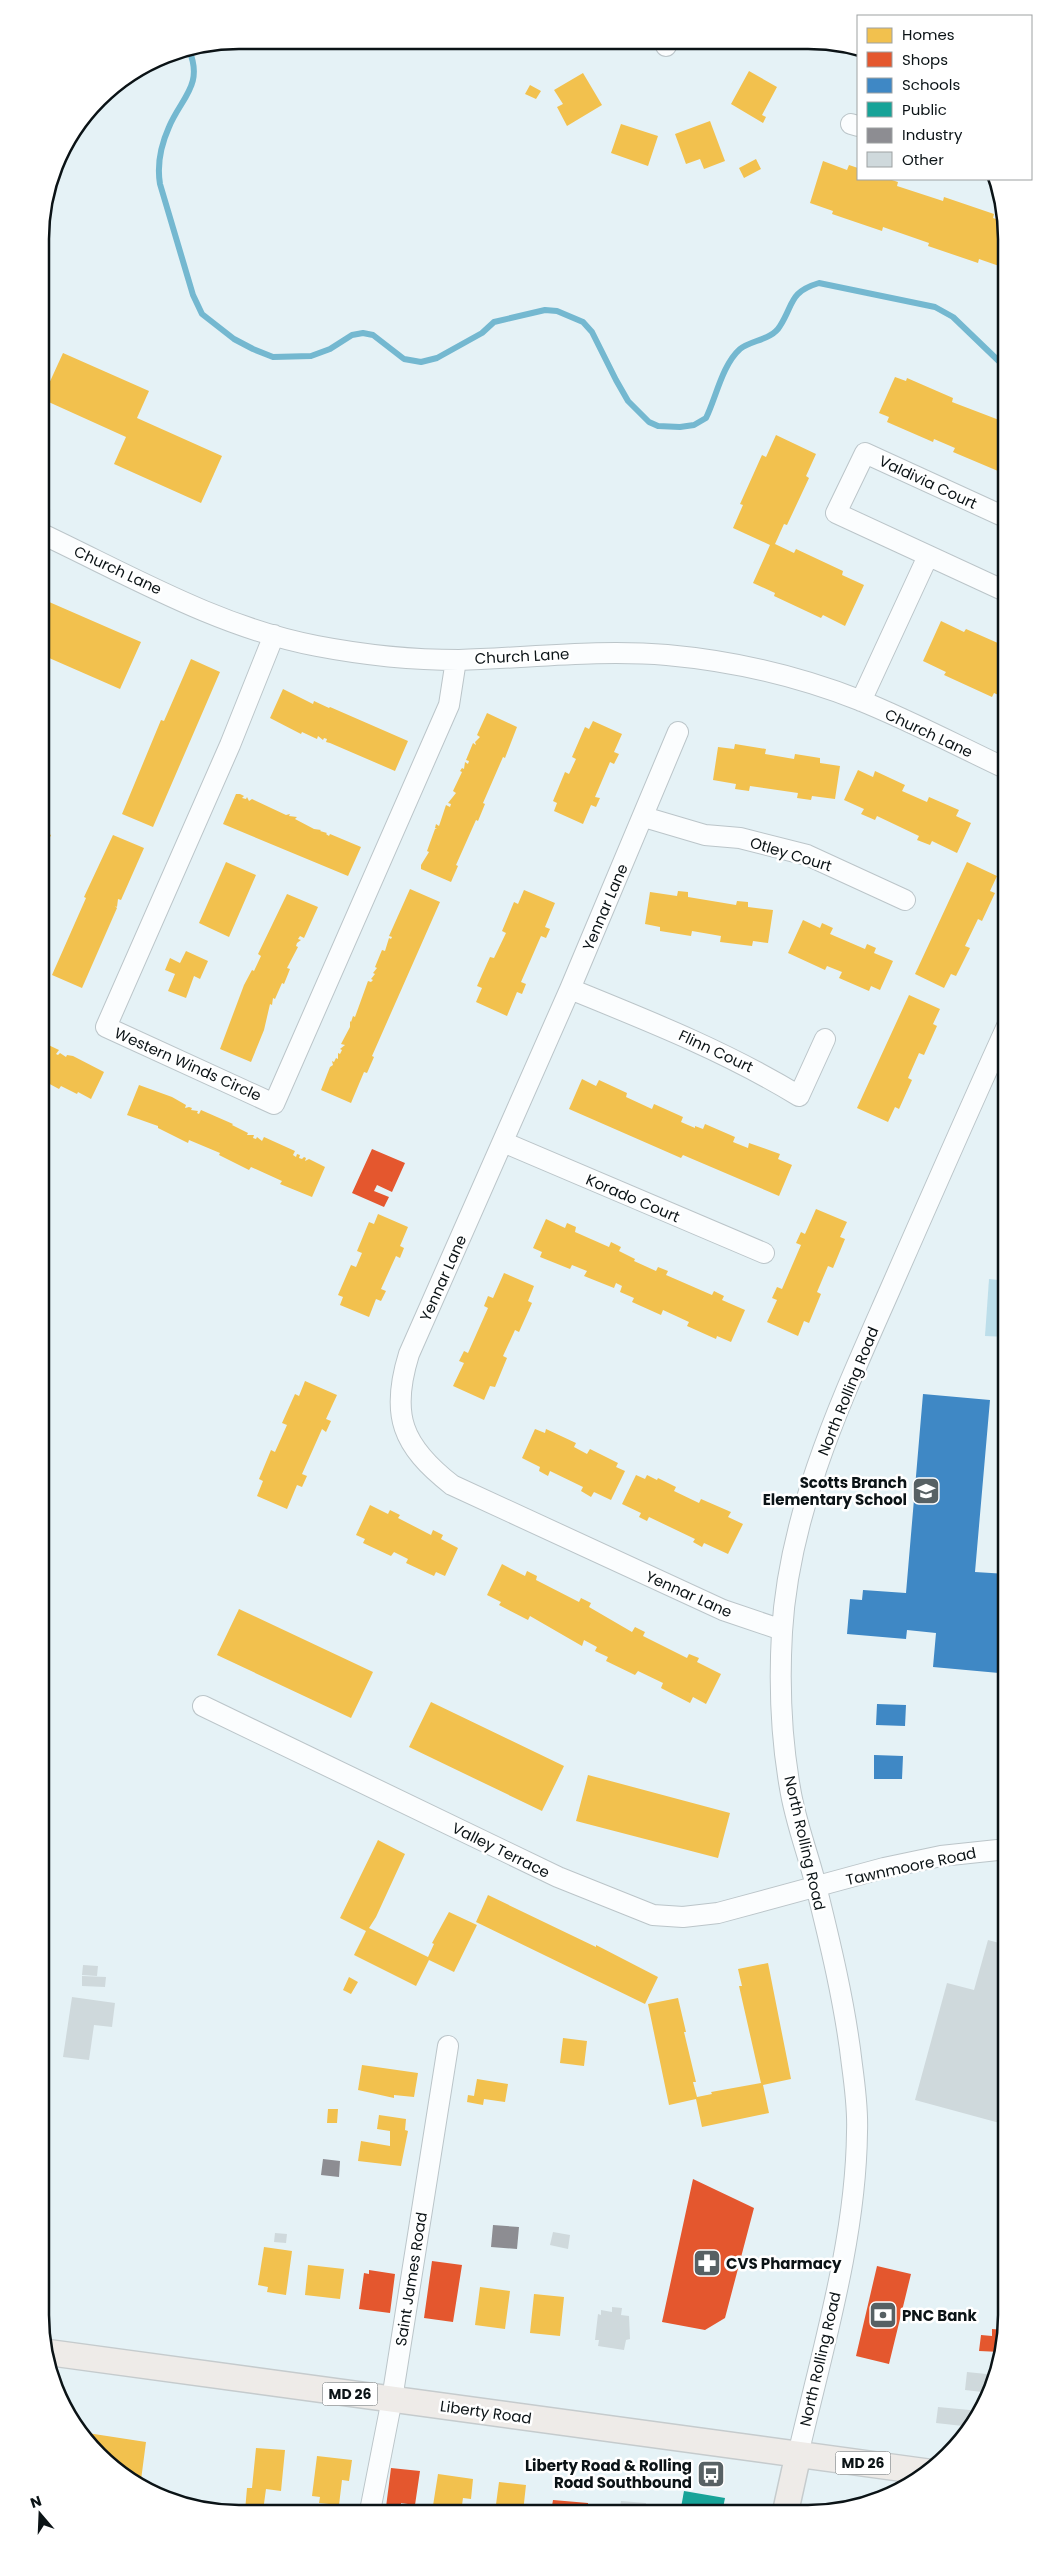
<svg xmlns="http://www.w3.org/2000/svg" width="1047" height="2554" viewBox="0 0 1047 2554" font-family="Poppins,sans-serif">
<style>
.green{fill:#bcdeea}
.homes{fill:#f2c14e}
.shops{fill:#e4572e}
.schools{fill:#3f88c5}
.public{fill:#17a398}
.industry{fill:#8d8d92}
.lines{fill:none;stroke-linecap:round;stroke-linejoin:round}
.stream{stroke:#74b8d0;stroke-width:6}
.building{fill:#cfd9dc}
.minor-casing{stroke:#bbc5c9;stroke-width:22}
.major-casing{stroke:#c5cbcd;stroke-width:28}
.minor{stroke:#fbfdfe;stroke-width:20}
.major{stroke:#eeebe8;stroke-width:25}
.labels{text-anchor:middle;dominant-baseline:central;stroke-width:5;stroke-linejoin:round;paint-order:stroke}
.shield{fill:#fff;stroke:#545a5c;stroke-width:1}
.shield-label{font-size:14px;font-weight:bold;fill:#0b1316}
.street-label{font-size:15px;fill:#0b1316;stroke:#fff}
.poi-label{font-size:15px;font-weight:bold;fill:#0b1316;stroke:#fff;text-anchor:end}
.rim{fill:none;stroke:#0b1316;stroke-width:2.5}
</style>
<rect width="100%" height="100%" fill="#e5f2f6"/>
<!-- green -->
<path class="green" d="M989,1279L1007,1281V1337L985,1336Z"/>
<!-- homes -->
<path class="homes" d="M749,71L777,87L762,115L766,117L763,123L731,104Z
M583,73L602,105L567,126L557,107L563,104L554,90Z
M530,85L541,91L536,99L525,94Z
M710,121L725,161L704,169L700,159L686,164L675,134Z
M621,124L658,136L648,166L611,153Z
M756,159L761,169L744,178L739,168Z
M823,161L847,170L849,165L858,168V179H889L898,182L897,186L943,201L944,197L994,214L993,218L1005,222L1007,265L1004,263L1002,267L979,259L978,263L928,246L929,243L883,227L882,231L832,214L833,211L810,203Z
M63,353L149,391L137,418L222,456L201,503L114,464L126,437L42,399Z
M895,377L906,381L907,378L953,398L952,402L1007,423V472L999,469L998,471L953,452L955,448L934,439L933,442L887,422L889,417L879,413Z
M776,435L816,454L806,476L809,478L787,525L784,524L775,544L794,553L796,549L843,571L842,575L864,585L845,626L823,615L821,618L774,596L775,593L753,583L770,545L733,528L743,505L740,504L762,455L766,457Z
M40,598L141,642L120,689L40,654Z
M941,621L964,632L966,629L1007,647V699L994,693L992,697L944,675L946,672L923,661Z
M191,659L220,672L153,827L122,814L161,720L164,721Z
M283,689L313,704L314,701L329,708L330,707L408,741L395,771L330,743L326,742L327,739L324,738L323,740L318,736L317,739L302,732L301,734L270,718Z
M487,713L517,727L505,758L503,757L483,803L485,804L478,821L476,820L456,865L458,866L451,882L421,869V865L429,852L427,851L435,829H437L435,828L436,824L439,826L446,805L450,807L451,804L448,803L456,793L453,791L462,772L460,771L462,768L464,769L465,762L468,764L469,761L466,760L473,743L476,745L475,742L480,737L477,735Z
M593,721L622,734L614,752L619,754L614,764L610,762L595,797L600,798L596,807L591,805L583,824L554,811L557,803L553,801L565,772L569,774L576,759L572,757L585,727L589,729Z
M735,744L766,749L765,754L794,759L795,754L820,758V763L840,766L835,799L812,796L811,800L797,798L798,793L750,786L749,791L735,789L736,784L713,780L718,747L734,749Z
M858,770L873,777L875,771L905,785L902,791L927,802L929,797L959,810L956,816L971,823L957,853L932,841L930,845L917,840L919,836L877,816L875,820L861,814L864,809L844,800Z
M236,794H240L244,796L242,798L246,799L247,797L249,801L252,799L286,815L290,814L289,816L297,817L295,819L314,829L321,830L320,831L327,833L326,834L329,836L330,834L361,847L348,876L223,824Z
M40,830L51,835L40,859Z
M113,835L144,848L121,900L118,899L117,907L115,906L117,908L82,988L52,975L86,898L84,897Z
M226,862L256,875L229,937L199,923Z
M967,862L997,876L990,891L995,893L982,921L978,919L965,946L970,948L956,976L951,974L944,988L915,974Z
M410,889L440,902L372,1056L374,1057L367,1073L364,1072L351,1103L321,1090L330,1067L333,1065L332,1061L334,1062L336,1058L338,1059V1053L340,1054L342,1050L340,1049L345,1045L341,1044L350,1027V1021L351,1022L353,1016L355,1017L368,981L371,982L373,980L371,979L375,974L373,973L377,968L375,967L382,950L385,951L389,938L391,939L392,937L389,936Z
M524,890L555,903L545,927L550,929L546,938L541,936L521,982L526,984L522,994L517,992L507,1016L476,1002L482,988L477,986L490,957L494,958L506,933L502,931L514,902L518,904Z
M678,891L688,892V897L736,905L737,901L748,902V907L773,910L768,943L753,941L752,946L720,942L721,936L692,931L691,936L660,931V927L645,924L650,892L677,896Z
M287,894L318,907L304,938L300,936L298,939L301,940L297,943L296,946L298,947L287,968L290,969L284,984L282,983L275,999L273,998L272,1005L270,1004L264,1030L251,1062L220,1049L244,985L252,970L254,971L261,956L258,954Z
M803,920L820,928L822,923L833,928L830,934L865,949L867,944L876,948L874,953L893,961L880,990L871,986L869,991L839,978L842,972L827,966L825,970L788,953Z
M186,951L208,961L200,979L194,976L186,998L168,991L175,974L165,970L170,958L180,963Z
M909,995L940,1009L933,1024L937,1026L924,1055L919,1053L908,1078L912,1080L899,1109L895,1107L888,1122L857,1108Z
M42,1042L59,1050L56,1054L58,1055L60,1053L66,1057L67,1055L73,1056L104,1072L91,1099L78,1092L77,1094L61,1086L59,1089L44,1081L46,1078L40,1076V1044Z
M582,1079L596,1086L599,1080L627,1093L626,1097L652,1109L654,1104L683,1117L681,1122L695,1128V1126L703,1129L705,1124L735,1137L733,1142L748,1148L749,1143L780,1154L778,1159L792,1165L779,1196L683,1155L681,1158L569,1109Z
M139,1085L172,1097L186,1105L185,1108L189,1107L192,1108L191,1110L198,1111L197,1113L199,1114L201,1110L233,1124L232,1125L248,1133L247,1135H254L253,1138L256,1139L257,1137L262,1141L264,1137L295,1151L293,1155L296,1157L297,1154L300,1155L299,1158L302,1159L304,1157L306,1158L305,1161L309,1159L325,1167L312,1197L280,1184L282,1181L251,1167L249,1170L219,1155L220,1153L189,1140L188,1143L158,1128V1126L127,1115Z
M816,1209L847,1222L840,1237L845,1239L833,1268L828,1266L817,1292L821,1294L809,1323L804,1321L798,1336L767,1322L777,1300L772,1298L777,1287L782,1289L801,1245L796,1243L801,1232L805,1234Z
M378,1214L408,1227L400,1246L404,1248L400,1258L396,1256L381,1289L386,1291L381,1301L376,1299L369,1317L340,1305L343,1297L338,1295L351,1265L356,1267L362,1253L357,1251L369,1222L374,1224Z
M546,1219L565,1228L567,1223L576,1227L575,1232L609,1247L611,1242L621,1247L619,1251L635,1259L634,1261L656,1271L658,1267L668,1271L666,1275L712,1295L714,1291L724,1296L722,1300L745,1310L731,1342L717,1336L716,1339L687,1326L689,1322L663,1310L661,1315L632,1302L634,1298L620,1292L622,1286L616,1283L614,1288L584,1276L587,1271L572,1265L570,1269L540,1257L542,1252L533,1248Z
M504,1273L534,1286L528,1301L532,1303L519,1332L515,1330L503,1356L507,1358L495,1387L490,1386L484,1400L453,1386L464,1363L459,1361L464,1351L468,1353L488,1308L484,1306L488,1296L493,1298Z
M305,1381L337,1395L326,1419L331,1421L326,1432L322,1429L302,1474L307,1476L302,1487L297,1485L287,1509L257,1496L263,1481L259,1479L271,1450L275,1452L287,1425L282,1423L295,1394L299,1396Z
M535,1429L545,1433L546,1429L576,1443L574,1447L587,1454L590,1449L618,1463L616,1467L625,1471L611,1500L594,1492L591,1497L581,1491L583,1487L550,1471L548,1476L539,1471L540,1467L522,1458Z
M636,1475L645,1479L647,1475L657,1480L658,1478L676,1487L674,1491L699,1503L701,1499L731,1512L728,1517L743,1524L728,1554L704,1543L702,1547L693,1542L695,1539L649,1517L647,1521L639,1517L641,1513L622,1504Z
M370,1505L388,1514L390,1510L400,1515L398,1518L431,1535L433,1530L443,1535L441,1539L458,1548L445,1576L436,1572L434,1576L406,1563L408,1559L394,1552L391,1556L363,1543L365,1539L356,1535Z
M502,1564L525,1576L527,1571L537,1576L536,1580L579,1602L581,1598L591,1603L589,1607L632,1632L635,1627L645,1632L643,1636L687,1658L689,1654L699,1658L697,1662L721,1674L706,1704L693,1697L690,1703L661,1688L663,1683L638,1671L635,1675L606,1661L608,1657L595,1651L597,1647L584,1640L582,1646L530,1616L528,1620L499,1605L501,1602L487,1595Z
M239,1609L373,1672L351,1718L217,1655Z
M431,1702L564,1766L542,1811L409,1747Z
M588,1775L730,1813L718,1858L576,1821Z
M378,1840L405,1854L376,1917L369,1928L428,1957L434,1944L432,1943L449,1912L477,1925L454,1972L429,1960L416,1986L354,1955L366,1931L340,1918Z
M488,1895L596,1947V1945L658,1977L645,2004L476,1922Z
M768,1963L791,2079L763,2085L769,2113L702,2127L696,2099L669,2105L648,2004L678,1998L686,2032H684L696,2082H693L697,2097L712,2094L711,2092L761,2083L739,1986H742L738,1969Z
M349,1977L358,1982L351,1994L343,1990Z
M563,2038L587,2041L584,2066L560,2063Z
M362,2065L418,2073L414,2097L394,2095V2098L358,2090Z
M477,2079L508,2084L505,2102L484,2099L483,2105L467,2102L468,2095L474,2096Z
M328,2109H338L337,2123H327Z
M379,2115L406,2119L405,2130L408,2131L401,2166L358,2161L361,2141L390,2146V2131L377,2129Z
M264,2247L292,2251L286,2295L267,2292L268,2287L258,2285Z
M308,2265L344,2269L340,2299L305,2295Z
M480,2287L510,2291L505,2329L475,2325Z
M534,2294L564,2297L560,2336L530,2333Z
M81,2432L146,2442L141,2480L128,2478L107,2465Z
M256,2448L285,2450L281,2491L266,2489L263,2511H245L247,2488H252Z
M317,2456L352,2460L349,2481L342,2480L339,2505L319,2503L320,2497L312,2496Z
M438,2474L473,2479L471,2499L463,2498L461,2512H432Z
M499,2482L526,2485L523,2512H495Z"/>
<!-- shops -->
<path class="shops" d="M372,1149L405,1163L392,1192L377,1185L374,1191L389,1197L384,1207L352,1193Z
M693,2179L754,2208L725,2318L705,2330L662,2322Z
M432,2261L462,2265L453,2322L424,2318Z
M877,2266L911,2274L889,2364L856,2356Z
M369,2270L395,2274L390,2313L359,2309L364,2273L369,2274Z
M992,2329L1006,2330L1001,2352L979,2351L981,2335L992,2336Z
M391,2468L420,2471L415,2505L401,2503V2509L386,2507Z
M553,2500L588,2503V2507L595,2508V2513L551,2512Z"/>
<!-- schools -->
<path class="schools" d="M923,1394L990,1400L975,1572L1007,1574V1642H1001L999,1673L933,1667L936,1633L907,1630L906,1639L847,1634L850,1599L862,1600L863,1590L906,1593Z
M877,1704L906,1705L905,1726L876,1725Z
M874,1755L903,1756L902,1779H874Z"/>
<!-- public -->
<path class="public" d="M684,2491L725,2498L722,2513H680Z"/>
<!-- industry -->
<path class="industry" d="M323,2159L340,2161L339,2177L321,2175Z
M493,2225L519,2227L517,2249L491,2247Z"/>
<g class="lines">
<!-- stream -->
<path class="stream" d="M189,50C204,85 181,98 169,127C161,145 157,166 160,184L193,295L202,314L234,339L253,349L273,357L311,356L330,349L352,335L363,333L373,335L404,359L421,362L437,358L482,333L494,322L545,310L557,311L583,322L592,332L616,380L628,401L649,422L658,426L680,427L694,425L706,418C716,398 722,365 740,349C751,340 772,340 780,326C794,304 789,292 819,283L935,307L953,317L1007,369"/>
</g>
<!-- building -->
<path class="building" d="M988,1940L1007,1945V2125L915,2100L947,1983L974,1990Z
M83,1965L98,1966L97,1976L82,1975Z
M82,1976L106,1977L105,1987L82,1986Z
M72,1997L115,2003L112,2027L94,2025L89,2060L63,2057Z
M553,2232L570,2235L568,2249L550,2245Z
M275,2233L287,2234L286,2243L274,2242Z
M612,2307L622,2308L621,2315L629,2316L630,2339L626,2340L624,2350L598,2346L599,2340H595L598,2314L601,2315V2310L612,2312Z
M967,2372L996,2375L991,2393L965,2390Z
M938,2407L980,2411L972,2427L936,2423Z
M621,2501L646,2503L645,2510L657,2513H619Z"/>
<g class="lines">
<!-- minor casing -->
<g class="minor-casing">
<path id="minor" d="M666,43V46
M851,124L858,126
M40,533C129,575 220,628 317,646C364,655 412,660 459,660C528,658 598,649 667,655C733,661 798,676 859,700C909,720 958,746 1007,769
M1007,592L836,513L865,453L1007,518
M274,635L230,745L106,1027L274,1104L449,705L456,660
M861,701L928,556
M678,732L570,989L409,1354C390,1415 402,1446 452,1485L723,1610L782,1630
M644,817L705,835L740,838L807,855L905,900
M570,989C649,1021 727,1052 799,1096L825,1039
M503,1142L764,1253
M203,1706L558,1877L653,1915L683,1917L718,1913L884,1868L941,1856L1007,1849
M798,2455C822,2351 856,2239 857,2132C858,2110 855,2087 852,2065C845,2004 830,1942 815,1882C807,1851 795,1820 790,1788C781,1737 779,1685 782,1632C789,1512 841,1401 889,1292C928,1203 967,1114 1007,1026
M370,2511L392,2399L448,2046"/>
</g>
<!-- major casing -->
<g class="major-casing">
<path id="major" d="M45,2352L928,2472
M785,2514L798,2455"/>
</g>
<!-- minor -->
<use href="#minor" class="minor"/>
<!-- major -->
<use href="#major" class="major"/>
</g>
<!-- icons -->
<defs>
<g id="school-square" transform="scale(1.4375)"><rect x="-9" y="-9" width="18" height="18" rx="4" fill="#576164" stroke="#fff"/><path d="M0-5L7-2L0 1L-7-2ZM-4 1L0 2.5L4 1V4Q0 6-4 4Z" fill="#fff"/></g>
<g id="pharmacy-square" transform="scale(1.4375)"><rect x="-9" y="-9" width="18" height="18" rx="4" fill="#576164" stroke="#fff"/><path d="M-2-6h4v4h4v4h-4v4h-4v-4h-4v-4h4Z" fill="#fff"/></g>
<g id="bank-square" transform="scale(1.4375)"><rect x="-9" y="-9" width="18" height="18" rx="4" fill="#576164" stroke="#fff"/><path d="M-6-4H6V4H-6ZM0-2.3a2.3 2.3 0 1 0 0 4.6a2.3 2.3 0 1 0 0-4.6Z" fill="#fff"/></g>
<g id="bus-square" transform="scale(1.4375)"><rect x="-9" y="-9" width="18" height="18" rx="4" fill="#576164" stroke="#fff"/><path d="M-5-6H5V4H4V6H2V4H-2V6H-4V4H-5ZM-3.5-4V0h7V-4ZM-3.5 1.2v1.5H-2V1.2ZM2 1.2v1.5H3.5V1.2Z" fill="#fff"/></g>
</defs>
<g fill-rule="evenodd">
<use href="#school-square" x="926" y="1491"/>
<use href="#pharmacy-square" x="707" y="2263"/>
<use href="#bank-square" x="883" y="2315"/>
<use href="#bus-square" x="711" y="2474"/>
</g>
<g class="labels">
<!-- shield labels -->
<g class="shield">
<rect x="322.5" y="2382.5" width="55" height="23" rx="4"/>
<rect x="835.5" y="2451.5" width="55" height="23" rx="4"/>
</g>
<g class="shield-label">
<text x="350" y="2394">MD 26</text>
<text x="863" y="2463">MD 26</text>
</g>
<!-- street labels -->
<g class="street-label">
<text transform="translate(928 482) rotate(25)">Valdivia Court</text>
<text transform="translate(118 570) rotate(25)">Church Lane</text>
<text transform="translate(522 656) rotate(-3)">Church Lane</text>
<text transform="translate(929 733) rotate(25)">Church Lane</text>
<text transform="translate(791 854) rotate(17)">Otley Court</text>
<text transform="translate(605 907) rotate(-67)">Yennar Lane</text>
<text transform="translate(716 1051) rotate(25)">Flinn Court</text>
<text transform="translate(188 1064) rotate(24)">Western Winds Circle</text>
<text transform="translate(633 1198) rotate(23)">Korado Court</text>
<text transform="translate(443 1278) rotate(-66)">Yennar Lane</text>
<text transform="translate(848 1391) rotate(-68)">North Rolling Road</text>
<text transform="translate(689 1594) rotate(24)">Yennar Lane</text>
<text transform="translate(805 1843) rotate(77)">North Rolling Road</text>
<text transform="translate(501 1850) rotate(26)">Valley Terrace</text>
<text transform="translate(911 1866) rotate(-12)">Tawnmoore Road</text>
<text transform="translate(411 2279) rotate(-81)">Saint James Road</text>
<text transform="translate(820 2359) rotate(-77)">North Rolling Road</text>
<text transform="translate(486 2412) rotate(8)">Liberty Road</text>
</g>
<!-- poi labels -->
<g class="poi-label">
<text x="907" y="1482">Scotts Branch<tspan x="907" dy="17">Elementary School</tspan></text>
<text x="726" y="2263" text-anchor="start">CVS Pharmacy</text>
<text x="902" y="2315" text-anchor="start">PNC Bank</text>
<text x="692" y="2465">Liberty Road &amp; Rolling<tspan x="692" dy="17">Road Southbound</tspan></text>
</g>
</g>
<!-- crop -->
<path d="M0 0H1047V2554H0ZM239 49H808A190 190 0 0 1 998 239V2315A190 190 0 0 1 808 2505H239A190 190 0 0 1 49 2315V239A190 190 0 0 1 239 49Z" fill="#fff" fill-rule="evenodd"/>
<path class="rim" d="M239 49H808A190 190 0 0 1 998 239V2315A190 190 0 0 1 808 2505H239A190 190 0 0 1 49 2315V239A190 190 0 0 1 239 49Z"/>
<!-- legend -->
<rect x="857" y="15" width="175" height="165" fill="#ffffff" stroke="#9da1a2"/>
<rect x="867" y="28" width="25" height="15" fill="#f2c14e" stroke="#9da1a2"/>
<text x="902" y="40" font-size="15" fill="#0b1316">Homes</text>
<rect x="867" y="52" width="25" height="15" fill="#e4572e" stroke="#9da1a2"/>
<text x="902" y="65" font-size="15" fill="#0b1316">Shops</text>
<rect x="867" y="78" width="25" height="15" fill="#3f88c5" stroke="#9da1a2"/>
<text x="902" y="90" font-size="15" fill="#0b1316">Schools</text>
<rect x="867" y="102" width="25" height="15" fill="#17a398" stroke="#9da1a2"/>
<text x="902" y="115" font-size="15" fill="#0b1316">Public</text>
<rect x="867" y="128" width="25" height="15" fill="#8d8d92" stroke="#9da1a2"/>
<text x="902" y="140" font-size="15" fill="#0b1316">Industry</text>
<rect x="867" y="152" width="25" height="15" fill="#cfd9dc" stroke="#9da1a2"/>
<text x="902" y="165" font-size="15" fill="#0b1316">Other</text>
<!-- north arrow -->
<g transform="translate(40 2514) rotate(341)" stroke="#ffffff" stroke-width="4" paint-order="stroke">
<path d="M0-4L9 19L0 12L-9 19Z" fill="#0b1316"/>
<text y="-8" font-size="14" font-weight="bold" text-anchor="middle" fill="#0b1316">N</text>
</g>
</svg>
